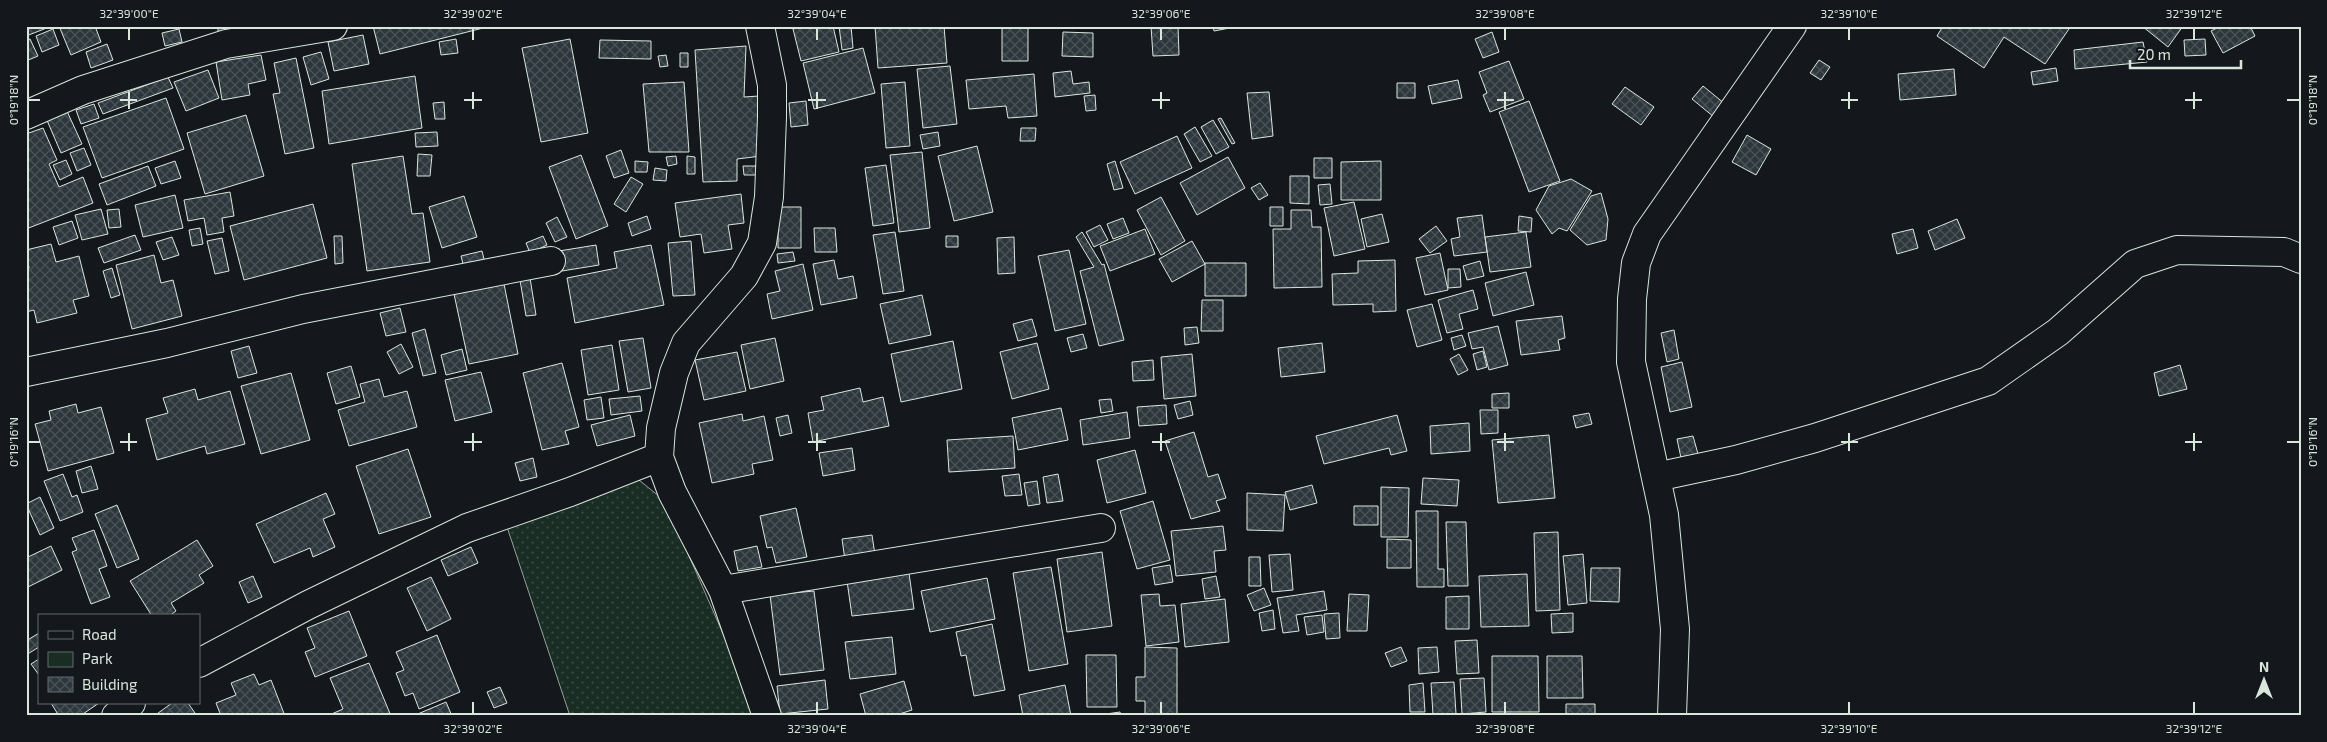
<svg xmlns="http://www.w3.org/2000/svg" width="2327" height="742" viewBox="0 0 2327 742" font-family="'Exo 2',sans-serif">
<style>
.green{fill:url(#green-dots);stroke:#939e99}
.building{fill:url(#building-cross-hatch);stroke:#d8e6dc}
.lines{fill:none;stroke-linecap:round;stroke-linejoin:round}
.minor-casing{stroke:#d8e6dc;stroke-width:30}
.minor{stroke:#14181c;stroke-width:28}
.ticks{fill:none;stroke:#d8e6dc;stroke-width:2}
.neatline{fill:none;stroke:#d8e6dc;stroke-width:2}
.ticks-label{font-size:12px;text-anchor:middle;fill:#d8e6dc}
</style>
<defs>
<pattern id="green-dots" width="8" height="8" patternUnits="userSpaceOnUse" patternTransform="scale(1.25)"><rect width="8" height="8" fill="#1a2d24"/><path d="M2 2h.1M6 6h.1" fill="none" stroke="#3b4b43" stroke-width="1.8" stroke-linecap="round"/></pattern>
<pattern id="building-cross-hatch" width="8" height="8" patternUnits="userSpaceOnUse" patternTransform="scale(1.25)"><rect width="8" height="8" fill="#2c363c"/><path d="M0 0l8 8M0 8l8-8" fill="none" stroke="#4a5358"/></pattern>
</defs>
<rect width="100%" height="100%" fill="#14181c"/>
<!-- green -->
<path class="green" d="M629,472L665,501L759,716H570L506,524Z"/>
<!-- building -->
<path class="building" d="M26,26H52L26,36Z
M59,26H95L101,42L71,55Z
M218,26H236V32H218Z
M373,26H487V27L380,54Z
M805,26H833L839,52L801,61L793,29Z
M839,26H851L853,48L842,50Z
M875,26H944L947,63L878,68Z
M1002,26H1028V61H1002Z
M1151,26H1178L1179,55L1153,56Z
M1213,26H1240L1214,31Z
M1943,26H2071L2045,64L2004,37L1984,68L1937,36Z
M2142,26H2183L2168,47Z
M2221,26H2250L2255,36L2223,53L2211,31Z
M53,29L59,45L42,52L36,36Z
M179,29L182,42L165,46L162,33Z
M1063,32L1093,33V57L1062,56Z
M1492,32L1499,52L1483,58L1475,39Z
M363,35L369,64L334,71L328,42Z
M30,39L38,56L26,61V40Z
M456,39L458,53L441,55L439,42Z
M570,39L588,133L541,142L522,48Z
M2205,39L2206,55L2185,56L2184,40Z
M600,40L651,41V59L599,58Z
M2143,42L2147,62L2075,69L2074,50Z
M107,44L113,60L91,68L86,52Z
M746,46L744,97L759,96L761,156L737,159V181L703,182L695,50Z
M863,48L875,93L814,109L803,63Z
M321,52L329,79L311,85L303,57Z
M680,53H688V67H680Z
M261,55L266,80L248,84L250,95L222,100L216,62Z
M666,55L668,66L660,67L658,56Z
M296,58L314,148L285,154L273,94L280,93L274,63Z
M1819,60L1830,67L1821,80L1810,73Z
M1509,61L1524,99L1490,112L1483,95L1487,93L1479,72Z
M950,66L957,124L923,128L917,69Z
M2056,68L2058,81L2033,85L2031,72Z
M1954,69L1956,95L1900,100L1898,74Z
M208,70L219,98L186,111L174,82Z
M1071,71L1073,84L1089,82L1090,93L1055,97L1053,73Z
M1034,74L1037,116L1008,118L1006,106L969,109L966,80Z
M415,76L422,128L329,144L322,91Z
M168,77L173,88L103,114L98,103Z
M1458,80L1462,98L1432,104L1428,86Z
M684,82L689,152H649L643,84Z
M905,82L910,146L886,148L881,84Z
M1397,83H1415V98H1397Z
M1703,86L1725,104L1714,117L1692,99Z
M1625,87L1654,107L1641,125L1612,104Z
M1269,92L1273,136L1252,139L1247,93Z
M1095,95L1096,110L1086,111L1084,96Z
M166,98L184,149L102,178L83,127Z
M806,101L808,125L791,127L789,103Z
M1529,101L1560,181L1529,192L1499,112Z
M444,102L445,119H435L433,103Z
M94,104L99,118L81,124L76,110Z
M66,109L82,144L61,153L46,118Z
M246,115L264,176L205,194L187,133Z
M1221,118L1235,143L1232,144L1218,119Z
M1213,120L1229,147L1216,154L1201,127Z
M1195,127L1212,156L1200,162L1184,134Z
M43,128L57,160L49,164L59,187L83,177L93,203L26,229V134Z
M1021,128H1036L1035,141H1020Z
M437,132L438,146L416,147L415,133Z
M938,132L940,146L923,149L920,135Z
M1747,135L1771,149L1756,175L1732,162Z
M1177,136L1192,168L1135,194L1120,162Z
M977,146L993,212L954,221L938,156Z
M84,148L91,165L77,171L70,153Z
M621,150L629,173L614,178L606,156Z
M922,152L930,228L899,232L890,155Z
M418,154L432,155L430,176H417Z
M581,155L608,226L576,239L549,167Z
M403,156L412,214L423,213L430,262L367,271L352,164Z
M676,156L677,164L668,166L666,157Z
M687,156L695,157V174H687Z
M1228,157L1245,188L1197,215L1180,183Z
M1314,158H1332V178H1314Z
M66,160L72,174L60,180L53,165Z
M175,161L181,178L161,184L155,168Z
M635,161L648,162L647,172H635Z
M1115,161L1123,188L1114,190L1107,164Z
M1381,161V200H1341V162Z
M886,165L894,223L873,226L865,168Z
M148,166L156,186L107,205L99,184Z
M743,166H756L757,175H744Z
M655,168L667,170L666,181L653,180Z
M1290,176H1309V204L1290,203Z
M631,177L643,184L626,212L614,204Z
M1571,179L1592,191L1567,231L1559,228L1552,234L1536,210L1549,186Z
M1260,183L1268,195L1259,200L1251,188Z
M1330,184L1332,204L1320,205L1318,185Z
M230,192L234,216L222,218L224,232L207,235L204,218L188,221L184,200Z
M1601,193L1608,219L1606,240L1587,245L1570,230L1591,196Z
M741,194L744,223L728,225L732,249L704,253L701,234L680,237L675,203Z
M175,195L183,228L143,237L135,205Z
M464,196L477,237L442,248L429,207Z
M1161,197L1185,241L1161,255L1137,210Z
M1354,202L1365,249L1334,256L1324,208Z
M313,204L327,258L244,280L230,226Z
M778,207H801V248H778Z
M1270,207H1283V226H1270Z
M101,209L108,234L82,240L75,215Z
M119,209L121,227L109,228L107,210Z
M1291,210H1311L1312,227H1321L1322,287L1274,288L1273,229H1291Z
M1382,214L1389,242L1367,247L1361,219Z
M1482,215L1487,252L1454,256L1451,239L1460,237L1457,218Z
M647,216L651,229L632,236L628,223Z
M1519,216L1532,218L1531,232L1518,231Z
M557,217L567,237L555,242L546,223Z
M1123,218L1129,233L1113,239L1107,224Z
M1957,219L1965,238L1935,250L1928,231Z
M72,221L78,238L59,245L53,227Z
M1100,225L1108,240L1094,247L1086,232Z
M1436,226L1447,241L1430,253L1419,239Z
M200,228L203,244L192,246L189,230Z
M814,228H835L837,252H815Z
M1145,229L1155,254L1110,271L1100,246Z
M1913,229L1918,248L1897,254L1892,234Z
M895,232L904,291L883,294L873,235Z
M1082,232L1102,265L1104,264L1124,340L1099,346L1080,271L1094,267L1076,237Z
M1526,232L1531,267L1490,272L1485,237Z
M135,235L141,250L104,263L98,248Z
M334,236H342L343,263L335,264Z
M543,236L547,245L530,253L526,243Z
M946,236H958V247H946Z
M172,237L179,255L163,260L156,242Z
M1014,237L1015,273L998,274L997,238Z
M222,238L229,271L215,274L207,241Z
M691,241L695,295L673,296L668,243Z
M1192,241L1205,264L1172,282L1159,259Z
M51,244L56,262L79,256L89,296L73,300L77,313L37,323L34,310L26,312V269L29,268L26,250Z
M596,245L599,265L562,271L559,251Z
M651,245L664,305L575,323L567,278L617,268L614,252Z
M1069,250L1086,324L1055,331L1038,256Z
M482,251L485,263L464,268L461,256Z
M793,252L795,261L778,263L777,254Z
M1440,253L1448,290L1425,295L1416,258Z
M154,255L161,283L173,280L182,316L132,329L116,265Z
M834,260L838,279L853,276L857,298L821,305L813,264Z
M1395,260L1396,311L1373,312V304L1333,305L1332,274L1358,273V261Z
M1480,261L1484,276L1467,280L1463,266Z
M1205,263H1246V296H1205Z
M803,264L813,310L772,319L767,294L780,291L775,271Z
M112,268L120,295L111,298L103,271Z
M1448,269H1460L1461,287L1448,288Z
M1526,272L1534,305L1493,316L1485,283Z
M530,278L536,315L526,316L520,280Z
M504,284L518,354L469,364L454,294Z
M1473,290L1478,309L1459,314L1463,329L1447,333L1438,300Z
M922,295L931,335L889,344L880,304Z
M1202,300H1223V331H1201Z
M1432,304L1442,340L1417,347L1407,310Z
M400,308L406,332L386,336L380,313Z
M1562,316L1565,338L1558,340L1560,350L1521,355L1516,321Z
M1032,319L1037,336L1018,341L1013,324Z
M1498,326L1508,365L1489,370L1483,347L1472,349L1468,333Z
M1197,327L1199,343L1185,345L1184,328Z
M425,329L436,373L423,376L412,333Z
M1674,330L1679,359L1667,362L1661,333Z
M1083,334L1087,348L1071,352L1067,338Z
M1462,335L1466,346L1454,350L1451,338Z
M643,338L651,388L628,392L619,341Z
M775,338L784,381L750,389L741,345Z
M953,341L962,389L901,402L891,354Z
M1037,343L1049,389L1012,399L1000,352Z
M1322,343L1325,372L1281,377L1278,348Z
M401,344L413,367L399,374L387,352Z
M612,345L619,390L588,395L581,350Z
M249,346L257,373L238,378L231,351Z
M462,349L467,370L446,375L441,355Z
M1483,351L1487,367L1477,370L1473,354Z
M737,352L746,391L704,400L695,360Z
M1192,354L1196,396L1164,399L1161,357Z
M1459,354L1468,370L1458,375L1450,359Z
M1153,360L1154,380L1133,381L1132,362Z
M1682,362L1692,407L1670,412L1661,367Z
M562,363L579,427L565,431L569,444L542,450L523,373Z
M2180,365L2187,389L2159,396L2154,373Z
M351,366L360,397L336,404L327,373Z
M481,372L492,412L455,421L445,380Z
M291,373L310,440L261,454L241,386Z
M379,379L384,397L407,391L417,427L349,446L338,410L365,402L360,384Z
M860,388L863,402L883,397L889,426L813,442L808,413L824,410L821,397Z
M195,389L198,400L230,391L245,444L207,454L205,446L157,460L146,419L168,413L163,398Z
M1509,393V408H1492V394Z
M640,396L642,411L611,415L609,399Z
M601,397L604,418L587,420L584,400Z
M1111,399L1113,411L1101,413L1099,400Z
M1190,401L1193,415L1178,419L1174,405Z
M76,404L78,413L101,407L114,453L48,471L35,424L51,420L49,411Z
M1166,405L1167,424L1139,426L1137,407Z
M1061,408L1068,440L1018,450L1012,418Z
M1480,410H1498V433L1481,434Z
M1127,412L1130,438L1083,445L1080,420Z
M1589,413L1592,424L1576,428L1573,416Z
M742,414L743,421L764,416L773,460L752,464L754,474L712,483L699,423Z
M630,415L635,436L597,446L591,425Z
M788,415L792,433L780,436L776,418Z
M1397,415L1407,451L1391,455L1389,448L1324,464L1316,436Z
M1469,423L1470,451L1431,454L1430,426Z
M1194,432L1208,477L1218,474L1226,498L1216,501L1220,511L1191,519L1165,441Z
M1549,435L1555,498L1498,503L1492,440Z
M1013,436L1015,468L949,472L947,440Z
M1693,436L1698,454L1681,458L1677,439Z
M852,448L855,470L823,476L819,453Z
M408,449L431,517L379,534L356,466Z
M1135,450L1146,493L1107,503L1097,460Z
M533,458L537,477L520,481L515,463Z
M91,466L98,489L82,493L76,471Z
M63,474L72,497L77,495L83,512L60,521L44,481Z
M1019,474L1022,495L1005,496L1002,476Z
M1058,474L1063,501L1047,503L1043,477Z
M1423,478L1459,480L1457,506L1421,504Z
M1037,481L1040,504L1028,506L1024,483Z
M1312,485L1317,503L1290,510L1285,492Z
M1381,487L1409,488L1408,537H1381Z
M326,493L335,514L323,519L335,547L313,557L310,548L274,563L256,524Z
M1247,493L1285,495L1283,531L1247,530Z
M40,497L54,528L40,535L26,504Z
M1153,501L1170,560L1137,569L1120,511Z
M117,505L139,559L117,568L95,514Z
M1354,506H1378V525H1354Z
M796,508L807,557L776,563L772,547L767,548L760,516Z
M1416,511H1438V569H1444V587H1417Z
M1446,522H1466L1468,586H1448Z
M1223,526L1226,550L1214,551L1216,572L1176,576L1171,531Z
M94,530L107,566L99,569L110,597L91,604L72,552L77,550L72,538Z
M1558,532L1560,610L1536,611L1534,533Z
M872,535L875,555L845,560L842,539Z
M1387,539L1411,540V568H1387Z
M197,540L213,566L199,575L204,583L171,603L176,611L169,616H152L130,581Z
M51,546L62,570L26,588V558Z
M757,546L762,567L738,571L734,551Z
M471,547L478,563L448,576L441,560Z
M1102,552L1112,626L1067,632L1057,559Z
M1290,554L1293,590L1272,592L1269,555Z
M1583,554L1587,603L1568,605L1563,556Z
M1249,557H1260L1261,586H1249Z
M1170,565L1173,582L1155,585L1152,568Z
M1051,567L1068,664L1029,671L1013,573Z
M1591,568H1620L1619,602L1590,601Z
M909,573L914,609L852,616L847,581Z
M1527,574L1529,626L1481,627L1479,576Z
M253,576L262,597L248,603L239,582Z
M1216,576L1220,597L1205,599L1202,579Z
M431,577L451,619L427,631L407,588Z
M987,578L995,619L930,632L921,591Z
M1264,588L1271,605L1254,611L1247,595Z
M814,591L824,670L780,675L770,595Z
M1324,591L1327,610L1296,615L1299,631L1283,633L1277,598Z
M1159,594L1160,606L1175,605L1179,642L1146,646L1141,595Z
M1349,594L1369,595L1367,631H1347Z
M1469,596V629H1446V597Z
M1225,599L1229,642L1185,647L1181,604Z
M1273,610L1275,629L1262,631L1259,613Z
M349,611L367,656L315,677L305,652L315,648L307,628Z
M1339,613L1340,638L1326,639L1324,614Z
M1573,613V632L1552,633L1551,614Z
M1322,615L1324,632L1307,635L1304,617Z
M992,624L1005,690L974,696L966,655L961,656L956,632Z
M39,633V647L26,655V641Z
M437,635L460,692L419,709L413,693L405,696L396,673L404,670L396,652Z
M892,637L896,674L850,679L845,642Z
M1477,640L1479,673L1457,674L1455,641Z
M1145,647L1177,648V716H1145V701H1136V677H1145Z
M1401,647L1407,661L1391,667L1385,653Z
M1437,647L1439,672L1419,674L1418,648Z
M1086,655H1116L1117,707H1087Z
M1492,656H1538L1539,712H1492Z
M1547,656H1582L1583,698H1547Z
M39,659V675L31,664Z
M369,663L391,716H327L343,709L330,678Z
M254,674L259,685L271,680L285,716H221L216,703L236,695L231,683Z
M1484,678L1486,712L1462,714L1460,679Z
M825,680L828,709L780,714L777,686Z
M904,681L912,710L893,716H866L860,694Z
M1454,682L1456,714L1433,715L1431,683Z
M1423,683L1425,712H1410L1409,685Z
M1065,685L1071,716H1023L1019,695Z
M500,687L507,703L494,708L487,692Z
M446,702L452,716H413Z
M51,703H99L80,716H59Z
M172,703H188L197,716H154Z
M1566,704H1595V716H1566Z
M1120,712L1121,716H1106V714Z"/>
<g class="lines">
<!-- minor casing -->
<g class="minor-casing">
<path id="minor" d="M26,115L83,90L226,44L333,26
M26,372L167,343L303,309L551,261
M659,457L672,492L723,590L767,716
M1656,477L1736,460L1815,438L1988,381L2058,332L2135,264L2177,250L2284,252L2301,259
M723,590L1101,528
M199,663L308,605L467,528L570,492L659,457L661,428L674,373L686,343L744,276L762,243L769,197L772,117V85L760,26
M116,716L131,703
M1672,716L1675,629L1664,515L1631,362L1632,299L1636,263L1647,234L1792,26"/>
</g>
<!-- minor -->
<use href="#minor" class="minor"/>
</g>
<!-- ticks -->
<path class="ticks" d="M129,28V40M473,28V40M817,28V40M1161,28V40M1505,28V40M1849,28V40M2194,28V40M129,92V109M473,92V109M817,92V109M1161,92V109M1505,92V109M1849,92V109M2194,92V109M28,100H40M120,100H137M464,100H482M808,100H826M1152,100H1170M1497,100H1514M1841,100H1858M2185,100H2202M2287,100H2300M129,433V451M473,433V451M817,433V451M1161,433V451M1505,433V451M1849,433V451M2194,433V451M28,442H40M120,442H137M464,442H482M808,442H826M1152,442H1170M1497,442H1514M1841,442H1858M2185,442H2202M2287,442H2300M473,702V714M817,702V714M1161,702V714M1505,702V714M1849,702V714M2194,702V714"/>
<!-- border -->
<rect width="2327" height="742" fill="none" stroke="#14181c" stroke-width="55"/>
<!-- legend -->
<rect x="38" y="614" width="162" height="90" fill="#14181c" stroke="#626a69"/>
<rect x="48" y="631" width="25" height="8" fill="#14181c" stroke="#626a69"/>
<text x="82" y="640" font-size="15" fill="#d8e6dc">Road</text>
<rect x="48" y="652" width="25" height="15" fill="#1a2d24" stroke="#626a69"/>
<text x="82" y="664" font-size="15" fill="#d8e6dc">Park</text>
<rect x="48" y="677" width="25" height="15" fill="url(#building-cross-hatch)" stroke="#626a69"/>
<text x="82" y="690" font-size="15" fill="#d8e6dc">Building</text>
<!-- north arrow -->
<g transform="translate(2264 680)" stroke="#14181c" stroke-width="4" paint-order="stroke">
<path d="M0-4L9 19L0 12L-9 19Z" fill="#d8e6dc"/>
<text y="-8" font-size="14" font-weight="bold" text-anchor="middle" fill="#d8e6dc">N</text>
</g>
<!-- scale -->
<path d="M2130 60v8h111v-8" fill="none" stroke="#d8e6dc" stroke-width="2.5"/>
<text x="2137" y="60" font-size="15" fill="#d8e6dc" stroke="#14181c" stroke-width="4" paint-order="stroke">20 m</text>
<rect x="28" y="28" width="2272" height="686" class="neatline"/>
<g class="ticks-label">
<text x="129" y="18">32°39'00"E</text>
<text x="473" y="18">32°39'02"E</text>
<text x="817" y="18">32°39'04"E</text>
<text x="1161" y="18">32°39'06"E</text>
<text x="1505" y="18">32°39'08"E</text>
<text x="1849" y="18">32°39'10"E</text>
<text x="2194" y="18">32°39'12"E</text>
<text transform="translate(14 100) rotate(-90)" y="4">0°19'18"N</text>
<text transform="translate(2313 100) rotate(-90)" y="4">0°19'18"N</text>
<text transform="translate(14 442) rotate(-90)" y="4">0°19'16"N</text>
<text transform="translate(2313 442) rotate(-90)" y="4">0°19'16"N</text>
<text x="473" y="733">32°39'02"E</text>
<text x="817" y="733">32°39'04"E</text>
<text x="1161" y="733">32°39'06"E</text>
<text x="1505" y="733">32°39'08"E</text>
<text x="1849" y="733">32°39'10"E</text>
<text x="2194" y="733">32°39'12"E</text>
</g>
</svg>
